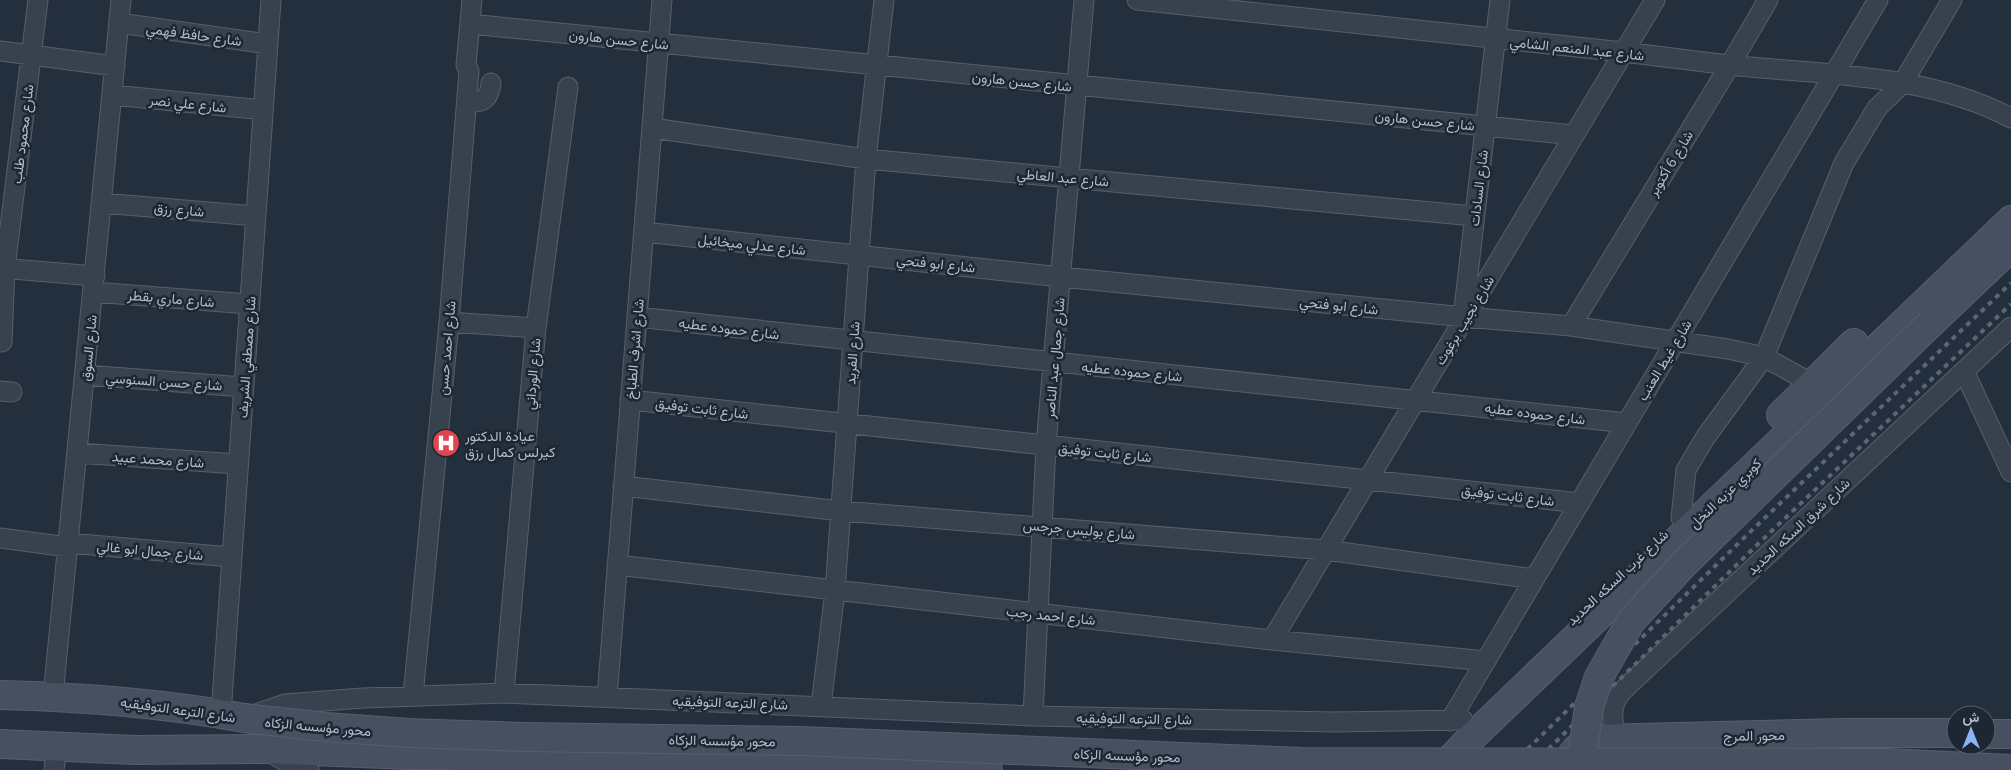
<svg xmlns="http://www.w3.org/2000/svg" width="2011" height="770" viewBox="0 0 2011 770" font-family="'Noto Sans',Vazirmatn,sans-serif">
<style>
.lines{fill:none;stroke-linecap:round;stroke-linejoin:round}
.street-casing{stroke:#565f6c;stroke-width:21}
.secondary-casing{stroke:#565f6c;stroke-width:30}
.street{stroke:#38414e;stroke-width:19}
.secondary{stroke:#465061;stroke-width:28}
.rail{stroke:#5a6575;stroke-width:4;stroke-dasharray:5 5;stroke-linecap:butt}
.secondary-bridge-casing{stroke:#565f6c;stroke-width:30;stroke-linecap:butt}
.secondary-bridge{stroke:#465061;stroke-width:28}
.labels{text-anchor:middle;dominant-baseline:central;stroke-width:5;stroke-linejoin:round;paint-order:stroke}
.street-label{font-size:14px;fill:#b4bcc9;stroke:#1d2633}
.poi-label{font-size:14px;fill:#b4bcc9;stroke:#1d2633;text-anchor:start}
</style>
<rect width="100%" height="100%" fill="#242f3e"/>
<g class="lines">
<!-- street casing -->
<g class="street-casing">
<path id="street" d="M1137,0C1299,18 1461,34 1623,52C1659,56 1694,61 1729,65C1822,75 1927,73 2011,118
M119,23L268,44
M470,24L1574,135
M0,51L115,66
M113,95L263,110
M467,102C483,103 489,100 491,83
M652,128L866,159L1474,216
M102,203L256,216
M644,232L1061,277L1465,317L1571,326L1728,349L1764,357L1811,383
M0,268L95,276
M93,292L249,304
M637,317C967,355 1297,386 1627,423
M1463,317L1500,0
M449,322L536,328
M1571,326L1730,65L1768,0
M2,342L5,268L38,0
M1964,371L2011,472
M85,375L243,387
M0,391L12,392
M630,400C946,437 1263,466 1580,503
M77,453L238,464
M623,486L841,511L1326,550L1534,579
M1681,518L1686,470L1705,438L1764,357L1844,163L1877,108L1902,84L1952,0
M0,538L68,547
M68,543L231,557
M617,565L1272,640L1486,661
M1272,640L1655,0
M504,693L536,328L568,87
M53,696L121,0
M413,696L449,322L469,71L466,65L472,0
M607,697L662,0
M821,706L835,591L866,159L884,0
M221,714L271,0
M250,716L285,704L363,698L504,693L1033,716L1335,722L1463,720
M1033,716L1046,446L1084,0
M1450,721L1878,0
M1615,739C1613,720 1609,706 1622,691L2011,327
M268,751L296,768L309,770
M54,770L57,746"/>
</g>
<!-- secondary casing -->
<g class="secondary-casing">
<path id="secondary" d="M1931,323L2011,247
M1781,415L1854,343
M0,695C83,697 162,703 244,718
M1986,734H2011
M0,744L135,750L265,749L408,755L799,762L988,770
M1569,760C1575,748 1584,741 1597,739L1845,733H1956
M1441,770L1466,743L2011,220"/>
</g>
<!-- street -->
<use href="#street" class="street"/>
<!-- secondary -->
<use href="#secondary" class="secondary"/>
<!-- rail -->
<path class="rail" d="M1506,770L1749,533L2011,283
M1527,770L1759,543L2011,304"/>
<!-- secondary-bridge casing -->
<g class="secondary-bridge-casing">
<path id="secondary-bridge" d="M244,718L326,727L408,733L524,737L801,741L1301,762L1887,763L2011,769
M1580,770L1589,707L1599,677L1631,621L1684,564L1931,323"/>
</g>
<!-- secondary-bridge -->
<use href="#secondary-bridge" class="secondary-bridge"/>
</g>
<!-- icons -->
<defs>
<g id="hospital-disc" transform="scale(1.4375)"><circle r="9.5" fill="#e0444e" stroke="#1d2633"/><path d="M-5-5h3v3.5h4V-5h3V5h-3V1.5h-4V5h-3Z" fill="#fff"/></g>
</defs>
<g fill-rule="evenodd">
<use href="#hospital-disc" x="446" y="443"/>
</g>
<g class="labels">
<!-- street labels -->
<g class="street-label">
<text transform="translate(194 34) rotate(8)">شارع حافظ فهمي</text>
<text transform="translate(619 39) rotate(6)">شارع حسن هارون</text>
<text transform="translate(1577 48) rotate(6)">شارع عبد المنعم الشامي</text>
<text transform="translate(1022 81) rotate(6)">شارع حسن هارون</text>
<text transform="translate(188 103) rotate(6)">شارع علي نصر</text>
<text transform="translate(1425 120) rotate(6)">شارع حسن هارون</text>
<text transform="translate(22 134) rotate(-83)">شارع محمود طلب</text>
<text transform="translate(1670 163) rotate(-59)">شارع 6 أكتوبر</text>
<text transform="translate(1063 177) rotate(5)">شارع عبد العاطي</text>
<text transform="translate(1478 188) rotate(-83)">شارع السادات</text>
<text transform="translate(179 209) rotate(5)">شارع رزق</text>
<text transform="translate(752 244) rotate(6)">شارع عدلي ميخائيل</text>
<text transform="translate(936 263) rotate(6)">شارع ابو فتحي</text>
<text transform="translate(171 298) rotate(5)">شارع ماري بقطر</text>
<text transform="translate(1339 305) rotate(6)">شارع ابو فتحي</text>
<text transform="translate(1464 320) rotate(-59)">شارع نجيب برغوث</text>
<text transform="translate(729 328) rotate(7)">شارع حموده عطيه</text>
<text transform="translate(88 348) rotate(-84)">شارع السوق</text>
<text transform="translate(446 348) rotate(-85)">شارع احمد حسن</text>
<text transform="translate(634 349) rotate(-85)">شارع اشرف الطباخ</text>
<text transform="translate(852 353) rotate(-86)">شارع الفريد</text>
<text transform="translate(246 357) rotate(-86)">شارع مصطفي الشريف</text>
<text transform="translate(1054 358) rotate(-85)">شارع جمال عبد الناصر</text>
<text transform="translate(1664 360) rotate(-59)">شارع غيط العنب</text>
<text transform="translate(1132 371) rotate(6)">شارع حموده عطيه</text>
<text transform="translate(532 374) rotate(-85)">شارع الورداني</text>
<text transform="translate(164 381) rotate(4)">شارع حسن السنوسي</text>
<text transform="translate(702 408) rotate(7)">شارع ثابت توفيق</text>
<text transform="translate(1535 413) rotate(7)">شارع حموده عطيه</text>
<text transform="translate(1105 452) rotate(6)">شارع ثابت توفيق</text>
<text transform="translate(158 459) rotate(4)">شارع محمد عبيد</text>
<text transform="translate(1725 493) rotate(-44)">كوبري عزبه النخل</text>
<text transform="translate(1508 495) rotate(7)">شارع ثابت توفيق</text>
<text transform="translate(1798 526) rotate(-43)">شارع شرق السكه الحديد</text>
<text transform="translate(1079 529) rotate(5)">شارع بوليس جرجس</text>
<text transform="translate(150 550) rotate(5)">شارع جمال ابو غالي</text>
<text transform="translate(1617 577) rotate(-43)">شارع غرب السكه الحديد</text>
<text transform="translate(1051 615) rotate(6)">شارع احمد رجب</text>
<text transform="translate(730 702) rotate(2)">شارع الترعه التوفيقيه</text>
<text transform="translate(178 709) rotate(8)">شارع الترعه التوفيقيه</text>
<text transform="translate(1134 718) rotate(1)">شارع الترعه التوفيقيه</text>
<text transform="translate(318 726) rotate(5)">محور مؤسسه الزكاه</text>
<text transform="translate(1754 735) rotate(-1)">محور المرج</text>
<text transform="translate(722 740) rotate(1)">محور مؤسسه الزكاه</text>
<text transform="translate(1127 755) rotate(2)">محور مؤسسه الزكاه</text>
</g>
<!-- poi labels -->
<g class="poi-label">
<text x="465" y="435">عيادة الدكتور<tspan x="465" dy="16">كيرلس كمال رزق</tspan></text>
</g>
</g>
<!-- north arrow -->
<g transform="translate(1971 730)"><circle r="24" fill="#1d2633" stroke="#59626f"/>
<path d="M0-4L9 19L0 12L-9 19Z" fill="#8ab4f8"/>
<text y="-8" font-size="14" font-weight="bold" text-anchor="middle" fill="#b4bcc9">ش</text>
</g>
</svg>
